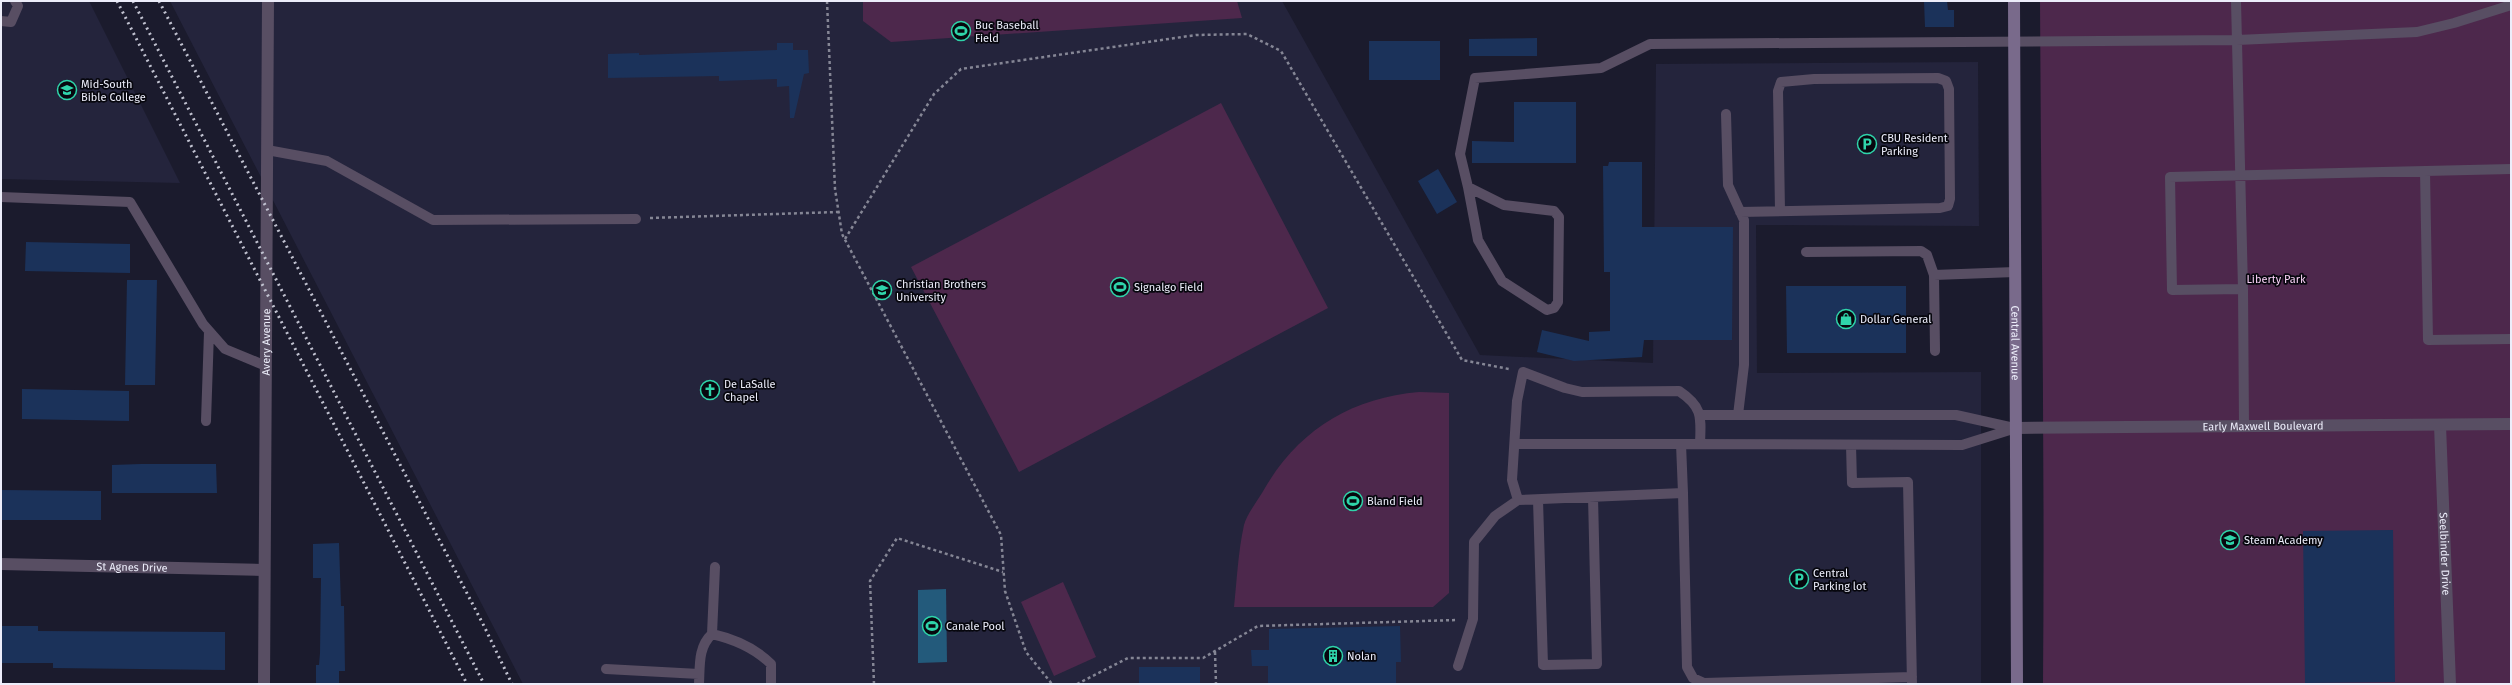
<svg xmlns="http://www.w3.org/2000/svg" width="2512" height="685" viewBox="0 0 2512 685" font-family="'Fira Sans',sans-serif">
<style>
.built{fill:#24243c}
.green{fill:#4d284c}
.water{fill:#235a7b}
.building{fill:#1b325a}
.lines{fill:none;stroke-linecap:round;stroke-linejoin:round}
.path{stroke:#858695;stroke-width:2.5;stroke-dasharray:3 3;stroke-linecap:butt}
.service{stroke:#584e63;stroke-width:10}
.minor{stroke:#584e63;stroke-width:12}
.tertiary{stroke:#584e63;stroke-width:12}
.secondary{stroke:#796a8b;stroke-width:12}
.rail{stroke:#c1c2d0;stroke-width:3;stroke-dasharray:2 4;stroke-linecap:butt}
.labels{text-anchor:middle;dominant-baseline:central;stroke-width:3.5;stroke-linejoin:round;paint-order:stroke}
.poi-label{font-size:11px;fill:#ecedfa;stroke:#07070e;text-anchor:start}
.park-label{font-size:11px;fill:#f9d1f6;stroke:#07070e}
.street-label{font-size:11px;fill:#ecedfa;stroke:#07070e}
</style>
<rect width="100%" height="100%" fill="#1b1b2d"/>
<!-- built -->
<path class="built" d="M1,1H89L180,183L1,179Z
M170,1H1282L1480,355L1653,363L1656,64L1978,62L1979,226L1756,225L1757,373L1981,372V684H523Z"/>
<!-- green -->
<path class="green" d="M863,1H1237L1242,18L891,42L863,21Z
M2040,1H2511V684H2043C2045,456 2041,229 2040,1Z
M1221,103L1328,308L1019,472L911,267Z
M1419,392L1449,393V593L1433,607H1234C1237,580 1238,552 1244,525C1247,514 1256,503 1262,493C1296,432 1349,398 1419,392Z
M1063,582L1096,657L1054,676L1021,602Z"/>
<!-- water -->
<path class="water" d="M946,589L947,662L918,663V590Z"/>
<!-- building -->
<path class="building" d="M1924,1H1947L1948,10H1954V27H1925Z
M1537,38V56H1469V39Z
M1369,41H1440V80H1369Z
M777,43H793V50H808L809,73L804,74L794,118H790L789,86L777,87V79L719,81V76L608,78V54L639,53V55L777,50Z
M1514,102H1576V163H1472V141L1514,142Z
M1609,162H1642V227H1733L1732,340H1644L1642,357L1574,361L1537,352L1542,330L1589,341V332L1610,331V272H1604L1603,166H1608Z
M1438,169L1457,202L1437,214L1418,181Z
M26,242L130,244V273L25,271Z
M127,280H157L155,385H125Z
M1786,286H1906V353H1787Z
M22,389L129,391V421L22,419Z
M141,464H216L217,493H112V465Z
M1,490L101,491V520H1Z
M2393,530L2395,682L2305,683L2303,531Z
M339,543L341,606H344L345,671H339V684H316V665H319L320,653L321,578H313V544Z
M1,626H38V631L225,632V670L53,668V663H1Z
M1400,626L1401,662H1396V684H1268V666H1252L1251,650H1269V629Z
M1139,667H1200V684H1139Z"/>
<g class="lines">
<!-- path -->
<path class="path" d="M827,1L835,189L842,234L1001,535L1005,591L1026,652L1052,684
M650,218L838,212
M845,239L934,94L961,69L1196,35L1247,34L1281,51L1462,360L1509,369
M1215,652L1216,684
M874,684L870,581L897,538L1003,572
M1077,684L1128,658H1203L1258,626L1457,620"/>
<!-- service -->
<path class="service" d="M2236,1C2239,97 2241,193 2243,289L2172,290L2170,177L2511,169
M1,21L11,22L18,6L15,1
M1726,114L1728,185L1744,220V365L1738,415
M267,150L327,161L433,220L636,219
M2425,171L2428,340L2511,339
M1468,187L1478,240L1502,281L1547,310L1554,308L1558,302L1559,217L1554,211L1504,205L1468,187L1460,154L1475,78L1601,68L1650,44L2237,40L2417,32L2454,23L2511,5
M1,197L130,202L203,324L225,349L266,366
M1740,212L1940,208L1948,206L1950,199L1949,89L1946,81L1938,78L1814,79L1781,82L1778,91L1780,211
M1806,252L1921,251L1927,255L1934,275L2015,272
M1934,275L1935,351
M2243,289L2244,426
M1701,415H1956L2014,428
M206,421L209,332
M1515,444H1681
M1851,445L1852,483L1908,482L1912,684
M1683,493L1687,667L1693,678L1704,683L1912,677
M1518,500L1512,480L1517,401L1523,372L1565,388L1582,392L1679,391C1703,407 1701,417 1700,444
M1538,500L1543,665L1597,664L1593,497
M715,567L712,634C734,639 755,648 771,664V684
M1458,666L1473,619L1474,542L1495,516L1518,500L1683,493L1681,444L1962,445L2016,428
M606,669L699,674
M699,684C700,665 698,647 712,634"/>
<!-- minor -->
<g class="minor">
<path id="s1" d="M2440,425L2450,684"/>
<path id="s2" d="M2016,428L2511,424"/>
<path id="s3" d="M1,564L264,570"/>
</g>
<!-- tertiary -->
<path class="tertiary" id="s4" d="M264,684L268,1"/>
<!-- secondary -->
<path class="secondary" id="s5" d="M2014,1L2017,684"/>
<!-- rail -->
<path class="rail" d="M117,1L467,684
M133,1L484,684
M159,1L484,626L512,684"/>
</g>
<!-- icons -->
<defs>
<g id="stadium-ring" transform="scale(1)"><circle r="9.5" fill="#07070e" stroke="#2fd4aa" stroke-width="1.5"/><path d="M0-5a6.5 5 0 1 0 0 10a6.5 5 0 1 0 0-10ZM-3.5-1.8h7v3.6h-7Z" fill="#2fd4aa"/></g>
<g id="university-ring" transform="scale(1)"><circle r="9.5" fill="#07070e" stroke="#2fd4aa" stroke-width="1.5"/><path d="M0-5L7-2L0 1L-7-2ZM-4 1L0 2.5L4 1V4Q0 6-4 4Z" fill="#2fd4aa"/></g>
<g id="parking-ring" transform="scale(1)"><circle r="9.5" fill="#07070e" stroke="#2fd4aa" stroke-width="1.5"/><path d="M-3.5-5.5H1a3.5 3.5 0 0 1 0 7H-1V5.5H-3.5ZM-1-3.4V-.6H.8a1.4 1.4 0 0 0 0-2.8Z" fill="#2fd4aa"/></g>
<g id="shop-ring" transform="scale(1)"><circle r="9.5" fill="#07070e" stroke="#2fd4aa" stroke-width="1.5"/><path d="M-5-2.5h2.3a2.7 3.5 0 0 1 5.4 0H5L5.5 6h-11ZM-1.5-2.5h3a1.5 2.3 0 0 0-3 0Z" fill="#2fd4aa"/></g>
<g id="church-ring" transform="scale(1)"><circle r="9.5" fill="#07070e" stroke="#2fd4aa" stroke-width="1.5"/><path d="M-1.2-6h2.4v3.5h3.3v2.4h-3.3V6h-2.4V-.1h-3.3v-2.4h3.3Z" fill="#2fd4aa"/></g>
<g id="school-ring" transform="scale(1)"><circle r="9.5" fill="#07070e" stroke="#2fd4aa" stroke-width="1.5"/><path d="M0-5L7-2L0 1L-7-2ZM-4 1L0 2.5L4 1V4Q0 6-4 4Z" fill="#2fd4aa"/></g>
<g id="building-ring" transform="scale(1)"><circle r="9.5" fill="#07070e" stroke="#2fd4aa" stroke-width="1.5"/><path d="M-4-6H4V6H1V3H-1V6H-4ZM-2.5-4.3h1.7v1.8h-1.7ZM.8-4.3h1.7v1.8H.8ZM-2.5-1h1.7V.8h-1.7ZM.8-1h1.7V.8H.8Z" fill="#2fd4aa"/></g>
</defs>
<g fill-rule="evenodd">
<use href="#stadium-ring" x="961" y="31"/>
<use href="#university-ring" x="67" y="90"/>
<use href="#parking-ring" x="1867" y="144"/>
<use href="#stadium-ring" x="1120" y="287"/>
<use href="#university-ring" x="882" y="290"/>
<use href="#shop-ring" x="1846" y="319"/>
<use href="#church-ring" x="710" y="390"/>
<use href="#stadium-ring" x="1353" y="501"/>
<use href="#school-ring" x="2230" y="540"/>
<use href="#parking-ring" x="1799" y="579"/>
<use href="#stadium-ring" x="932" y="626"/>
<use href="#building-ring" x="1333" y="656"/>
</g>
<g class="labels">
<!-- poi labels -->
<g class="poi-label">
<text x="975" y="25">Buc Baseball<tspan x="975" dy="13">Field</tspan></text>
<text x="81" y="84">Mid-South<tspan x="81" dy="13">Bible College</tspan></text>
<text x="1881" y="138">CBU Resident<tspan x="1881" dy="13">Parking</tspan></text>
<text x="896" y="284">Christian Brothers<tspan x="896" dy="13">University</tspan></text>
<text x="1134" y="287">Signalgo Field</text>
<text x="1860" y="319">Dollar General</text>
<text x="724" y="384">De LaSalle<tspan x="724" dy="13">Chapel</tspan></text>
<text x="1367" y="501">Bland Field</text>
<text x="2244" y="540">Steam Academy</text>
<text x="1813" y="573">Central<tspan x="1813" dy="13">Parking lot</tspan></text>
<text x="946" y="626">Canale Pool</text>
<text x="1347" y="656">Nolan</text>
</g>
<!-- park labels -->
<g class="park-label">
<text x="2276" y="279">Liberty Park</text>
</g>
<!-- street labels -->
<g class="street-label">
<text stroke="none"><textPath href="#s5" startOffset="342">Central Avenue</textPath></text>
<text stroke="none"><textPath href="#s4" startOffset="342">Avery Avenue</textPath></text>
<text stroke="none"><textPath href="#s2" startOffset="247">Early Maxwell Boulevard</textPath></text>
<text stroke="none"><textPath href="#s1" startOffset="129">Seelbinder Drive</textPath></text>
<text stroke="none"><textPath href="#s3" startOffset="131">St Agnes Drive</textPath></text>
</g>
</g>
<!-- border -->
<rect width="2512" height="685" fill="none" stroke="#ecedfa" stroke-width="4"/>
</svg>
